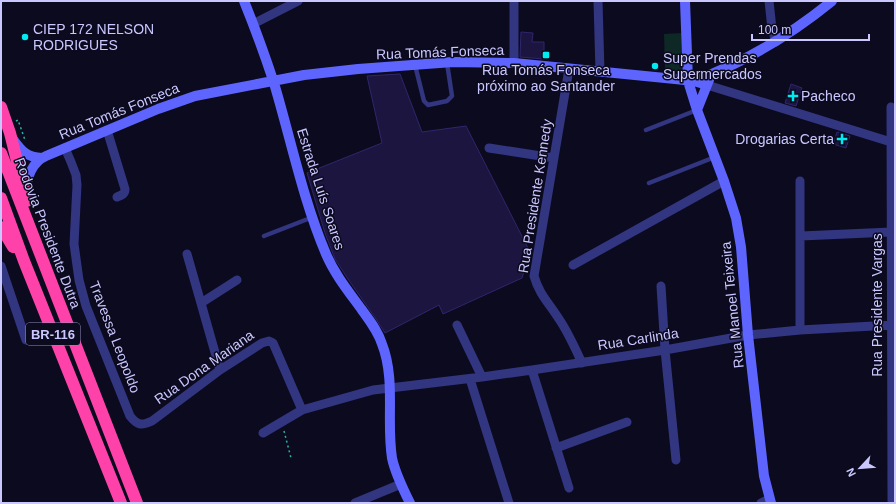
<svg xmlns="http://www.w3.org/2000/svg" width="896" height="504" viewBox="0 0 896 504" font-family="Arial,sans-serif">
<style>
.green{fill:#0d2825}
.building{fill:#1b1540;stroke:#2f266d}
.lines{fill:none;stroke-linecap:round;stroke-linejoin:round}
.path{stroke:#26b4a2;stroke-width:1.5;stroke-dasharray:2 3;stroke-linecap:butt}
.lane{stroke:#323580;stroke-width:4.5}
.street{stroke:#323580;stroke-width:9}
.secondary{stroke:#5e65ff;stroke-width:10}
.highway{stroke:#ff42a9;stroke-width:12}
.poi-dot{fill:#00eaf2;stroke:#0c0a1e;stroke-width:1.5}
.labels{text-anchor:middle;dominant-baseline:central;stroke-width:3;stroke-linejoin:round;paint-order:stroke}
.shield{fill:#0c0a1e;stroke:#918ebc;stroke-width:1}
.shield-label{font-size:13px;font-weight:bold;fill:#cac7ff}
.poi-label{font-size:14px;fill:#cac7ff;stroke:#0c0a1e;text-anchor:start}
.street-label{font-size:14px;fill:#cac7ff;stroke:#0c0a1e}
</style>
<rect width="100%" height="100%" fill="#0c0a1e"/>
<!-- green -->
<path class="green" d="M682,33V72L665,70L664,34Z"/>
<!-- building -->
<path class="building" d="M521,32L533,33L532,42H544V59L520,57Z
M400,74L422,132L466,126L530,252L522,278L443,314L439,305L385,333L376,319L348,279L335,259L325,233L307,173L382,143L367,76Z
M791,84L802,88L796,106L785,103Z
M837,132L850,136L846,148L833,144Z"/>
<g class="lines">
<!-- path -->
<path class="path" d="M16,121L18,120L25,140
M284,431L291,458"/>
<!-- lane -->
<path class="lane" d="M415,65L424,101L428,105L447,101L452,96L447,63
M646,130L697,110
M649,183L715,157
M264,236L313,217"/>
<!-- street -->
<path class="street" d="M598,1L600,72
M769,1L772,29L776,42
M253,24L298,1
M514,63V1
M569,69L534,276C539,294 549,303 559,319C568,332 575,348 582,363
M707,85L891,142
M891,107L892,503
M107,130L125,189C125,194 122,195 117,197
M65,148L71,162L76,175L77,185L74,244L79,280L86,306L130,416C137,425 141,426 152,421L220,370L262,343L269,341L273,343L302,410
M489,148L554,158
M800,181V330
M801,236L891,232
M187,254L220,370
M573,265L724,181
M1,266L26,340
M661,286L665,350L676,460
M201,303L237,280
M457,325L482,377
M532,370L569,488
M470,379L509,503
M263,433L302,410L373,390L482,377L532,370L665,350L748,335L800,330L892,325
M556,448L627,422
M355,503L401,484
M761,503L769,499"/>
<!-- secondary -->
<path class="secondary" d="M244,1C255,28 265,56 274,83C291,140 303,200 326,254C335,275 349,292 362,310C370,321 378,331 382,344C396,380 386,420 392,458C395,473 403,489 410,503
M685,1L688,81L697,110L724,181L736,218L741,247L748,335L764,476L771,503
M694,81C746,62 789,36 832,1
M697,110L709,80
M12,138C21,150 25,157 42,158
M26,193C26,178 32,162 46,156L158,109L195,96L304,75L358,69L453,62L514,63L675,79L694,81L707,85"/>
<!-- highway -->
<path class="highway" d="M1,107L10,133L27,201
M1,153L137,503
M1,198L24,261L121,503
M1,227L13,247"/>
</g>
<!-- markers -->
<g class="poi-dot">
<circle cx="25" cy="37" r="4"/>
<rect x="542" y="51" width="8" height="8" rx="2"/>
<circle cx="655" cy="66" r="4"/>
<path d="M791 90h4v4h4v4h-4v4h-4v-4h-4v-4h4z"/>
<path d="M840 133h4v4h4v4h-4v4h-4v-4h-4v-4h4z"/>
</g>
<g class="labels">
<!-- shield labels -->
<rect class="shield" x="26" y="323" width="54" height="22" rx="3"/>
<g class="shield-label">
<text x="53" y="334">BR-116</text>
</g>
<!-- poi labels -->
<g class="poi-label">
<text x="33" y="29">CIEP 172 NELSON<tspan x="33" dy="16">RODRIGUES</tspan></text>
<text x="663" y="58">Super Prendas<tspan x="663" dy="16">Supermercados</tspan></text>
<text x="546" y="70" text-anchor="middle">Rua Tomás Fonseca<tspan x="546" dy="16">próximo ao Santander</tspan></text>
<text x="801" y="96">Pacheco</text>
<text x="834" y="139" text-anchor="end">Drogarias Certa</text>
</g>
<!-- street labels -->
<g class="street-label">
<text transform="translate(440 52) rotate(-2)">Rua Tomás Fonseca</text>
<text transform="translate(119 111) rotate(-22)">Rua Tomás Fonseca</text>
<text transform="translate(321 189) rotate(72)">Estrada Luís Soares</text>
<text transform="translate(535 196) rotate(-81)">Rua Presidente Kennedy</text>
<text transform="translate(48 233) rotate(69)">Rodovia Presidente Dutra</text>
<text transform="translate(732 305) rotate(-96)">Rua Manoel Teixeira</text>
<text transform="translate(877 305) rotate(-90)">Rua Presidente Vargas</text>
<text transform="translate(115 337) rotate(69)">Travessa Leopoldo</text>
<text transform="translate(638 339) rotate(-9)">Rua Carlinda</text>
<text transform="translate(204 367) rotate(-35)">Rua Dona Mariana</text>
</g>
</g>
<!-- border -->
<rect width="896" height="504" fill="none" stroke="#cac7ff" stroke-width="4"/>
<!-- north arrow -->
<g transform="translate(860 468) rotate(244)" stroke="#0c0a1e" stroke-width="3" paint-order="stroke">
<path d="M0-3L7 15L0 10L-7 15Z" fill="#cac7ff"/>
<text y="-6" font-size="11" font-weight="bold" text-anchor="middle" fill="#cac7ff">N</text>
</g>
<!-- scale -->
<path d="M752 34v6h117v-6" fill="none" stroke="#cac7ff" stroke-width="2"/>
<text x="758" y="34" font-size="12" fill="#cac7ff" stroke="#0c0a1e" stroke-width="3" paint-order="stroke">100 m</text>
</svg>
